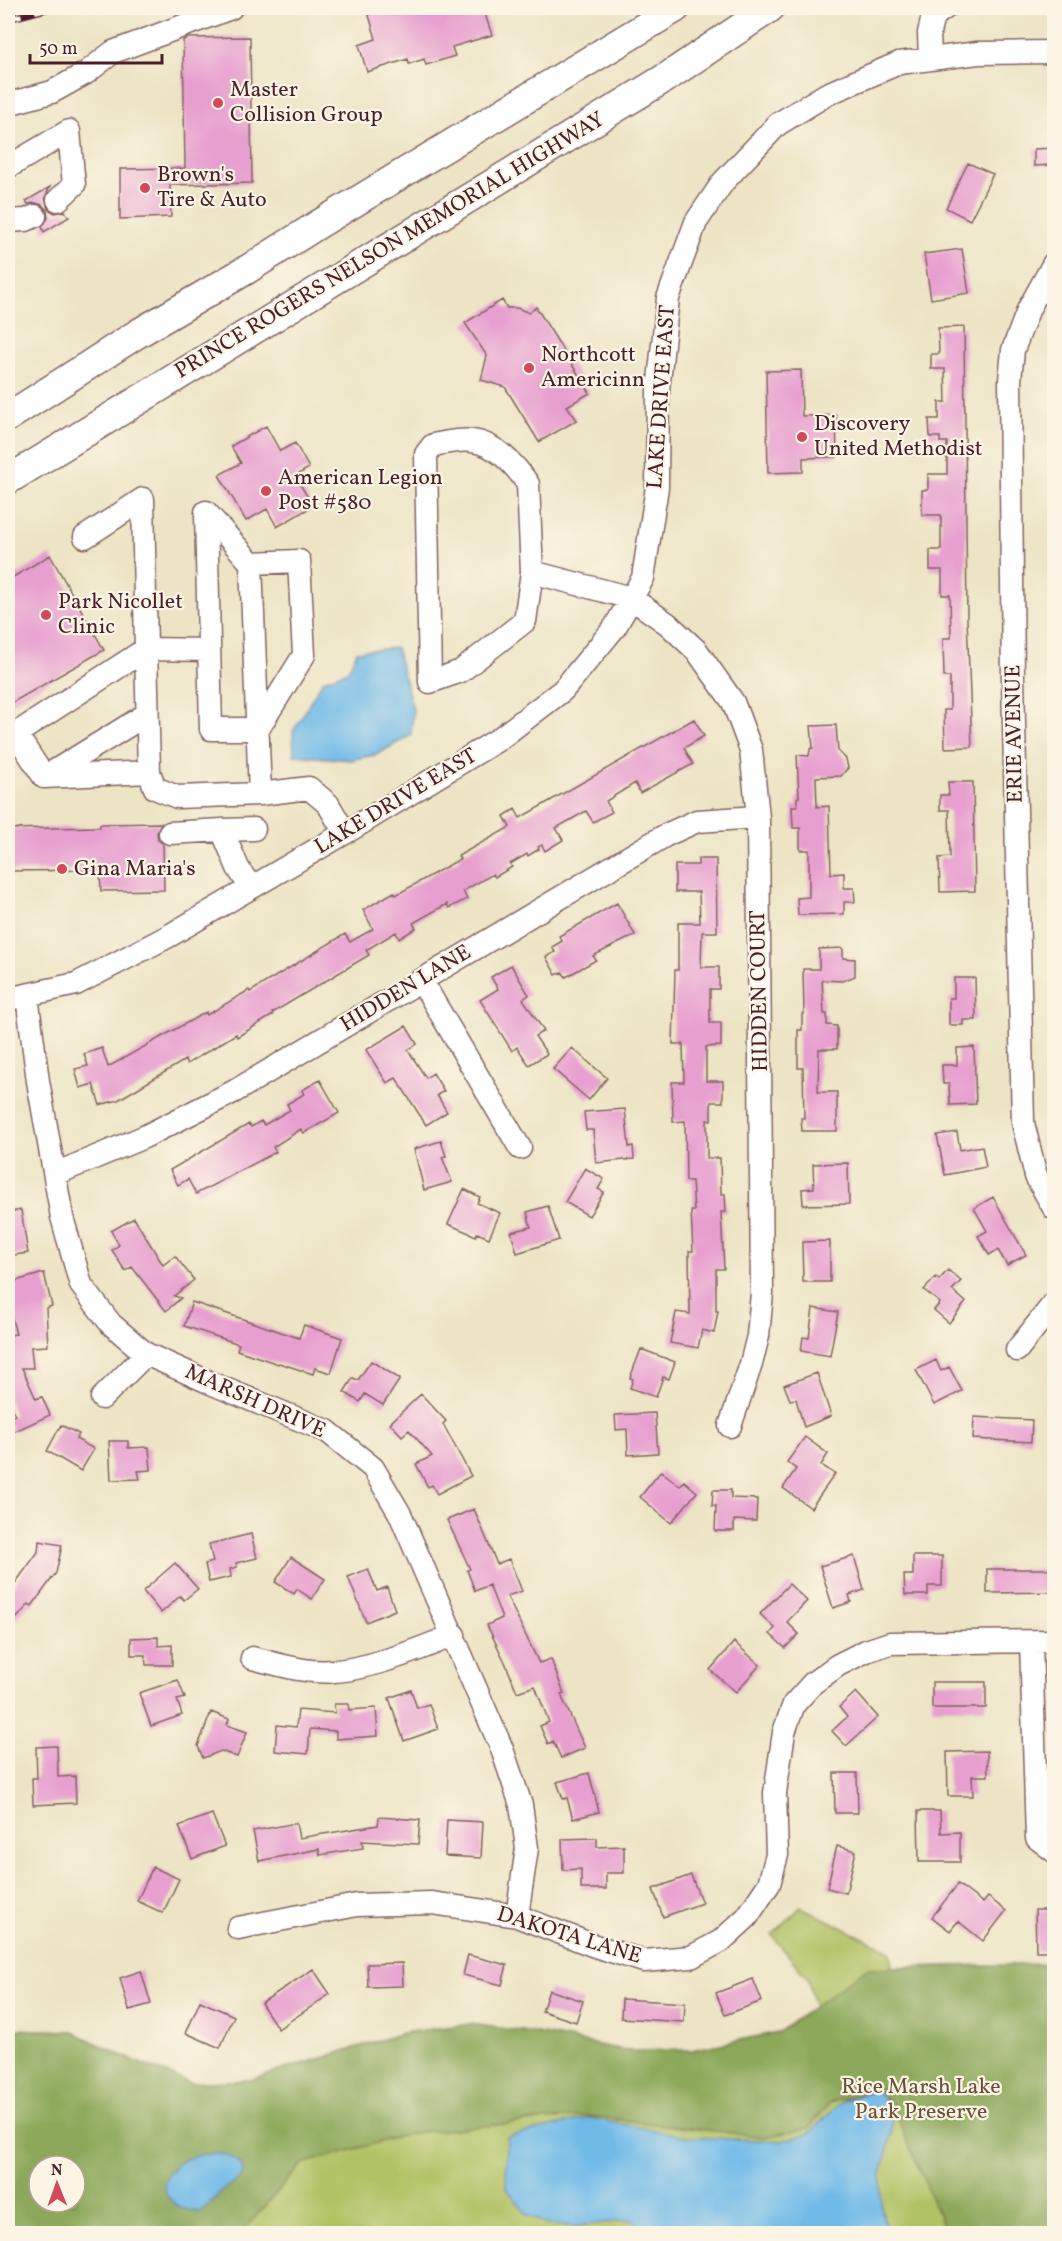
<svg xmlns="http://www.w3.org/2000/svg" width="1062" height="2241" viewBox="0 0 1062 2241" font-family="Vollkorn,serif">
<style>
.green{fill:#b1c265;stroke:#7e7048;stroke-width:1.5;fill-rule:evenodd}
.forest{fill:#8ca85a;stroke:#6b6442;stroke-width:1.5;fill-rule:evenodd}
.water{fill:#70bae8;stroke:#5d6c8a;stroke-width:1.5}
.building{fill:#e79fcf}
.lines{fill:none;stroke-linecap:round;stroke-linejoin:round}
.minor-casing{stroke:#836461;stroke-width:25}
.major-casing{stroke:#836461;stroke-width:31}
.minor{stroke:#fff;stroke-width:22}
.major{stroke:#fff;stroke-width:28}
.rail-casing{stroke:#4a1f2b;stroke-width:7}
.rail{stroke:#fcf5e5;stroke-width:4.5;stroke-dasharray:14;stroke-linecap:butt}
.poi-dot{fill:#d1495b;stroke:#fcf5e5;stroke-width:2}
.labels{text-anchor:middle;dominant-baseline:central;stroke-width:4.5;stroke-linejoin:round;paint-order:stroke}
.poi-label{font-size:22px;fill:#4a1f2b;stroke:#fcf5e5;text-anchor:start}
.street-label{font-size:22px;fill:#4a1f2b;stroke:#fcf5e5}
.park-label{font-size:22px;fill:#69503c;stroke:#fcf5e5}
</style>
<rect width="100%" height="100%" fill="#fcf5e5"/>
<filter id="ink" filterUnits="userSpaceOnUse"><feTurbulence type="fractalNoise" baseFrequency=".0167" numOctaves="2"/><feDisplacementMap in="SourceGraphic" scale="12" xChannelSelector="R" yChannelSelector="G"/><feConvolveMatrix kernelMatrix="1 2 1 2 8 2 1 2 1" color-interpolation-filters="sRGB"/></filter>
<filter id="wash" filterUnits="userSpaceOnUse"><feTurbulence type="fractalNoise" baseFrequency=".008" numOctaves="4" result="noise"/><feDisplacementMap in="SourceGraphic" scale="24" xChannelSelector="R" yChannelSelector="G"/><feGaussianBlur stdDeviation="1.35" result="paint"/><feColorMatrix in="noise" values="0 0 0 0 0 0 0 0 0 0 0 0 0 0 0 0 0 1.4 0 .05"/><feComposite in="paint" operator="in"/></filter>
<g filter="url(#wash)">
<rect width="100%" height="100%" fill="#ece4c4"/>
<!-- green -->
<path class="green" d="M801,1907L890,1951L892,1967L1054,1964V2233L8,2234V2029L71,2031L132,2060L190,2083L250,2080L403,2033L470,2024L542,2034L628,2051L692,2050L779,2032L815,2006L807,1978L772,1935ZM39,2166H75V2202H39Z"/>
<!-- forest -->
<path class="forest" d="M1054,1964V2233H946L893,2107L878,2087L830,2103L809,2128L764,2137L588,2116L412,2133L302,2164L241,2233L8,2234V2029L71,2031L132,2060L190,2083L250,2080L403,2033L470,2024L542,2034L628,2051L692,2050L779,2032L867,1968ZM39,2166H75V2202H39Z"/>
<!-- water -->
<path class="water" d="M396,648L413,710L411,735L378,754L351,760L294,755L293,732L323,680L348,671L357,651Z
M876,2089L892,2110V2132L881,2174V2206L887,2233L640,2234L633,2220L575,2226L547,2225L526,2214L506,2187L507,2137L590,2118L690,2137L782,2141L808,2134L843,2101Z
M206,2154C211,2154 216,2153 221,2154C231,2155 250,2167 240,2178C236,2183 229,2185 224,2189C216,2196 210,2205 200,2212C178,2211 151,2193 172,2169C180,2159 194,2156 206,2154Z"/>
<g id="blocks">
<!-- building -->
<path class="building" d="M383,8H483L492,35L452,47L455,56L426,65L424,59L409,64L408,59L367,72L359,45L376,39L368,12Z
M250,37L252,183L170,185L171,217L120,219V169L185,168L183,40L189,38Z
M1054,148V165L1034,166V149Z
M968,163L993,174L970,220L946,208Z
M50,187L45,197L48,209L55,213L65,211L69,217L44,232L42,227L48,218L47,210L42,205L36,203L28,204L26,201Z
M962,249L969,293L931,299L924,254Z
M502,300L507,308H517L529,313L536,307L590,393L567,406L577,420L539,442L505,387L481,380L487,356L465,323Z
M964,327L967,618L972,747L945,748L944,710H950V677H944L943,638H951L950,595H942V570H930V550H941V515H922V490H928V474H947V442H940V437H930L929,419H939V402H946L945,369H931V354H939L938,328Z
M801,370L802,416L836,415L837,457L803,458V472L768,473L766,371Z
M266,426L280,451L295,443L309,468L295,476L313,506L277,527L267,509L246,521L219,475L241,463L231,446Z
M50,555L104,650L8,705V580Z
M694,719L704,736L684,748L693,764L640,793L635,783L606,801L612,812L593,822L586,811L556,828L563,840L545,851L542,845L538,847L539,849L528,856L527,854L510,864L512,867L495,877L493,874L463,891L467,899L449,908L447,904L413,923L416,928L399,939L396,932L366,950L369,955L272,1013L273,1015L237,1037L236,1034L187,1064L185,1060L118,1100L100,1105L93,1084L80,1088L75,1069L88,1066L84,1054L102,1048L108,1067L206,1012L207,1015L249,990L250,992L345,934L350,942L373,929L363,910L394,892L396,895L460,859L458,856L510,827L504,816L515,809L520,818Z
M836,725L838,751L846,759L848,768L841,776L816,777L817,807L829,806L831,874L844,873V888H854L855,902H844V914L798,915L797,898L809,897V850H800V828H793L792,806H797V798L799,797L797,755L809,756L810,749L813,748L811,726Z
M948,782H973L975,891L940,892L939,858L950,857L949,810H940V795H949Z
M161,823L157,833L158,840L163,844L164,890L101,891L100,870L8,871V829L100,827V824Z
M698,859H716L717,932H702L701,967H719V989H710V1023H721V1046L706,1047V1081H723V1102H711V1120H707V1158H720L721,1194H725L726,1212H721L724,1269H716V1311H718L714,1333L702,1330L698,1348L670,1343L676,1312L690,1314L689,1251H693L691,1211H694L692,1181H686L685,1121L673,1122L672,1082H684L683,1044H673L675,970H678V923H700L699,892H675V865H698Z
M617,903L635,935L593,956L596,960L566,977L562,972L556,975L546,957L555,952L552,947L562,941L559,936Z
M843,948V958L855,959V976L843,981L822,980L824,1014H827V1025L837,1026V1049H819L818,1092H837V1131H802L801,1118H804L803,1068H798V1030H802V1014H804L803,969H819V949Z
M511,965L529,995L523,999L544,1031L535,1036L547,1054L529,1065L517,1047L512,1051L480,1000L498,989L491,977Z
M954,978H975L976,1020H963V1025H949V998H954Z
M406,1026L417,1044L408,1050L426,1078L433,1073L444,1091L437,1095L447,1112L426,1125L396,1078L387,1083L366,1050Z
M974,1047L976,1104L950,1105L949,1084H943L942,1065H957V1048Z
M572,1048L607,1078L589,1100L553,1069Z
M320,1080L339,1113L304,1133L301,1129L273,1147L276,1152L196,1194L188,1179L178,1185L170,1170L249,1124L251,1127L261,1121L264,1125L290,1110L287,1104L304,1094L302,1090Z
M625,1109L629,1147L633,1146L634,1159L596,1163L593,1130H586L584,1112Z
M957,1132L960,1150L982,1146L986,1167L945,1175L937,1135Z
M441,1141L446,1156L442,1157L452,1182L424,1190L414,1149Z
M848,1163L849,1204L803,1205L802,1189L814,1188L813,1164Z
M585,1168L604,1179L598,1189L604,1192L589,1216L565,1202Z
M464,1189L480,1197L477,1203L500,1213L489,1238L477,1233L476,1236L448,1224Z
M993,1197L1026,1255L1007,1265L998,1250L989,1255L978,1236L987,1231L974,1208Z
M548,1206L559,1240L517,1253L511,1232L531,1227L527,1212Z
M21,1210L28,1253L8,1256V1212Z
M134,1218L163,1265L175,1256L194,1280L174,1296L181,1298L166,1311L132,1267L125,1271L112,1250L119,1245L111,1231Z
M830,1241V1282H803L802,1242Z
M948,1270L961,1281L952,1290L966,1302L949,1323L934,1310L940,1303L924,1290L936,1277L939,1280Z
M44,1273L52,1306L46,1308L48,1346L31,1347L33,1368H22L36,1399L42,1397L50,1415L13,1432L8,1421V1418L15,1415L8,1398V1335L16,1334L8,1304V1283Z
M192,1302L299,1338L304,1325L342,1338L331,1373L315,1368L313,1374L279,1363L278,1364L237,1350L239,1344L184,1326Z
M813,1308L838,1312L830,1356L801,1351L803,1337L809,1338Z
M641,1349L675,1362L669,1379L663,1377L656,1397L630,1388L633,1379L630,1378Z
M936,1360L941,1371L949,1367L962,1391L934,1405L916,1370Z
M371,1361L400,1379L383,1405L365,1394L360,1402L344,1392L353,1378L358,1380Z
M817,1373L831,1416L804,1427L796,1399L790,1400L784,1385Z
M421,1394L446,1421L443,1424L471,1476L437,1494L432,1485L428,1487L416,1464L432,1456L409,1430L402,1436L390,1423Z
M655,1413L658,1453L628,1455L627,1429L616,1430L615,1415Z
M974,1417L1032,1420L1031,1442L973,1439Z
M61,1425L79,1434L76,1439L94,1449L81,1471L47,1451Z
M805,1437L828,1454L821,1465L835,1474L811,1508L783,1488L796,1469L787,1462Z
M109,1441H128V1448L149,1447L151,1470L138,1471L140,1479L111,1480Z
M661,1471L680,1486L684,1481L697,1492L671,1523L640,1497Z
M713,1490H731V1498L757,1499L756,1521L734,1520V1531H715L716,1506H712Z
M474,1509L497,1564L509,1559L522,1591L507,1596L539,1663L551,1659L564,1694L561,1695L585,1748L561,1758L553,1741L548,1744L540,1726L549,1722L535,1686L517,1692L505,1662L487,1625L502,1618L489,1585L475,1591L467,1570L470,1569L447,1520Z
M251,1534L257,1558L236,1563L237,1567L230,1569L231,1577L209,1582L205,1564L213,1562L209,1544Z
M39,1541L62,1545L56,1573L32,1606L29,1604L17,1618L8,1610V1593L38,1552Z
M854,1556L864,1590L849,1595L851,1602L833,1608L820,1566Z
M913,1556H942V1586H928V1595H905L904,1575H913Z
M291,1557L325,1579L312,1599L297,1589L294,1594L275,1582Z
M175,1563L198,1589L184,1600L180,1596L161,1613L143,1591Z
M368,1569L377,1591L387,1587L395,1610L366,1622L348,1577Z
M987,1569H1054V1592L987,1593Z
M789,1584L807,1601L787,1622L799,1634L785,1648L770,1634L775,1628L760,1614Z
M158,1637V1646L172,1645V1665H146L145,1655H131V1638Z
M734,1642L760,1665L736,1692L710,1670Z
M178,1680L185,1698L177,1700L182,1715L151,1726L139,1693Z
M932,1682H986V1708H932Z
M411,1690L417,1708L429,1704L438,1729L404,1741L389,1698Z
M856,1692L878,1717L846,1746L832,1731L847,1717L839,1707Z
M334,1704H348L349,1710L376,1708L378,1736L336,1739V1731L310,1729L308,1754L275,1751L277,1725L296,1727L298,1710L335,1713Z
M211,1712L229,1719L227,1725L247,1732L237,1757L221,1751L203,1758L198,1746Z
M57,1746L58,1777L75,1776L76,1803L33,1805L32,1778H37L36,1747Z
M987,1751L988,1776H972L973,1796H948L947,1752Z
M589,1773L599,1812L573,1819L567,1798L563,1799L557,1782Z
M834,1773H857L858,1813H835Z
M918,1811H940L941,1833L960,1832V1862H919Z
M212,1814L225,1846L192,1859L179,1826Z
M379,1817L420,1820L418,1844L362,1841L363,1848L320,1855L319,1849L259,1861L253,1831L296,1823L299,1838L378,1825Z
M447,1820L483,1822L481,1858L445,1856Z
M597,1838V1847L624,1846V1873H606V1889H581V1869L563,1870L562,1839Z
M837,1846L856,1851L846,1893L827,1888Z
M153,1867L179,1879L163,1913L137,1901Z
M691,1875L702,1903L663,1917L653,1889Z
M958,1884L983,1903L988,1897L1006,1911L983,1941L958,1921L950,1931L932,1917Z
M1035,1910H1054V1951H1036Z
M468,1955L507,1965L502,1985L463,1975Z
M402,1963L403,1986L368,1987L367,1964Z
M313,1969L330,1994L278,2029L261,2003Z
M141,1971L151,2004L129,2010L120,1978Z
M753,1979L762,2001L725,2015L716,1993Z
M549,1990L583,2001L576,2022L542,2011Z
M622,1999L685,2003L684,2022L621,2018Z
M200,2001L234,2016L220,2048L186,2033Z"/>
</g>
</g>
<g filter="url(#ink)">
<use href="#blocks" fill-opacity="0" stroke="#836461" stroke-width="1.5"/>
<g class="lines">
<!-- minor casing -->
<g class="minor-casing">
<path id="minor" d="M930,59L929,33L933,16L945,8
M8,104L52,92L86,73L113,52L231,8
M8,167L69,131L74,185L58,200
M8,221L26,220L35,216
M1054,263L1029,308L1013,350L1010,380L1013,679L1023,1123L1036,1176L1054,1208
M85,537L143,499L146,649L208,650
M251,563L299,561L304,655L258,729H211L206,512L251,563L260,794
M532,572L525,621L461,671L430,682L426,454L433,445C445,443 460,439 472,441C495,443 516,466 528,484L532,572L631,598L668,624L697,651L733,702L751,750L758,817L762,1293L758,1336L751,1364L730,1426
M16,734L44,777L149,772
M8,739L146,649L149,772L155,788L177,797L260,794L309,788L328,804L345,833
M45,777L147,714
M222,830L254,829
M170,833L222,830L238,868L251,888
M421,980L520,1148
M27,996L38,1081L62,1217L81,1285L111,1324L146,1354L213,1384L327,1431L373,1468L400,1514L502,1749L521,1805L527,1848L517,1916
M8,999L76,984L167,937L355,827L499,739L563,690L615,627L643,578L657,487L658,390L668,298L696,222L723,182L778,124L827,94L899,63L978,53L1054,52
M55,1174L144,1137L235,1091L666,835L697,821L758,817
M1017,1350L1054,1303
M102,1398L146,1354
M1031,1642L1037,1838L1054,1851
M252,1658C278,1664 307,1674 334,1671C370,1669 420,1649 454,1635
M238,1928L357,1905L432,1903L517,1916L595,1946L644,1961L691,1957L721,1941L747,1917L769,1884L777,1855L775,1793L784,1732L794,1704L813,1683L838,1665L866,1651L890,1643L1054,1641"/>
</g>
<!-- major casing -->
<g class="major-casing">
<path id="major" d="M8,417L137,334L248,269L319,224L676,8
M8,480L670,75L770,8"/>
</g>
<!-- minor -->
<use href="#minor" class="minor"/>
<!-- major -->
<use href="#major" class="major"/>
<!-- rail casing -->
<g class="rail-casing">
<path id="rail" d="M8,19L50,8"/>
</g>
<!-- rail -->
<use href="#rail" class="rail"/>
</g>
</g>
<!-- markers -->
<g class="poi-dot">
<circle cx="218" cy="103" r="6"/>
<circle cx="145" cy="188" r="6"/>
<circle cx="529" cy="368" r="6"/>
<circle cx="802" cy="437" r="6"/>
<circle cx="266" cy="491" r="6"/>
<circle cx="46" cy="615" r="6"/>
<circle cx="62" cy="869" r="6"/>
</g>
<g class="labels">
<!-- poi labels -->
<g class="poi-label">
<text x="230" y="90">Master<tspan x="230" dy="25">Collision Group</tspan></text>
<text x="157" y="175">Brown's<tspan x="157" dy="25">Tire &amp; Auto</tspan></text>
<text x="541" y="355">Northcott<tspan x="541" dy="25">Americinn</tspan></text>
<text x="814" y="424">Discovery<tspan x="814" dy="25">United Methodist</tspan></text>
<text x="278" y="478">American Legion<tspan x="278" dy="25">Post #580</tspan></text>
<text x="58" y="602">Park Nicollet<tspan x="58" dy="25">Clinic</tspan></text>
<text x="74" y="869">Gina Maria's</text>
</g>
<!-- street labels -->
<g class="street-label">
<text transform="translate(390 246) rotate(-31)">PRINCE ROGERS NELSON MEMORIAL HIGHWAY</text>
<text transform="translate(662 397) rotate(-86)">LAKE DRIVE EAST</text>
<text transform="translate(1015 734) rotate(-91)">ERIE AVENUE</text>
<text transform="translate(396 802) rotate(-31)">LAKE DRIVE EAST</text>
<text transform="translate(406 989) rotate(-31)">HIDDEN LANE</text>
<text transform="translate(760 991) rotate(-91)">HIDDEN COURT</text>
<text transform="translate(255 1402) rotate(24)">MARSH DRIVE</text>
<text transform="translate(569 1936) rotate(17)">DAKOTA LANE</text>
</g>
<!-- park labels -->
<g class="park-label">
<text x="921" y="2087">Rice Marsh Lake<tspan x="921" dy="25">Park Preserve</tspan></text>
</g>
</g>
<!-- margin -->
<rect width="1062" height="2241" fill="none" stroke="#fcf5e5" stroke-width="30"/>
<!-- north arrow -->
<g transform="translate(57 2184) rotate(359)"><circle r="28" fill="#fcf5e5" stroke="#b59f9b" stroke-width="1.5"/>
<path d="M0-4.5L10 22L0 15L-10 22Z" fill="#d1495b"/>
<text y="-9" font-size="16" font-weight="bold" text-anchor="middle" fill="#4a1f2b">N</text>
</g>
<!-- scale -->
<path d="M30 54v9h132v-9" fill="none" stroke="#4a1f2b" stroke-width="3"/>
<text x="39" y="54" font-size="18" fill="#4a1f2b" stroke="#fcf5e5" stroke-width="4.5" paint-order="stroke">50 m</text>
</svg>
